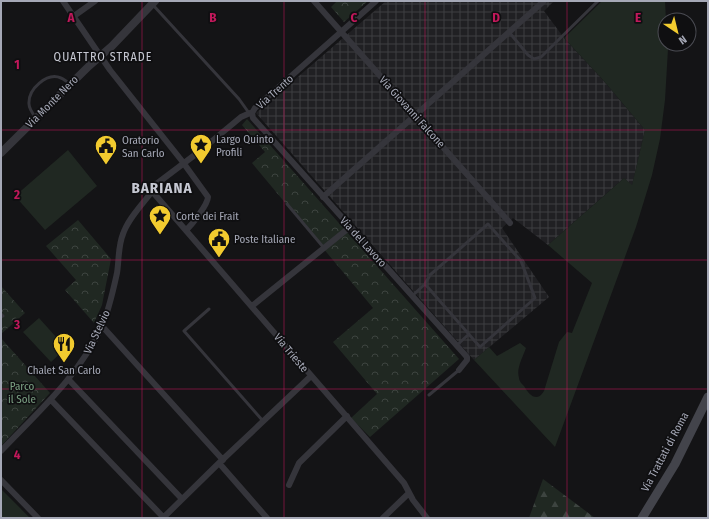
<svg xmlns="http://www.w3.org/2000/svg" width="709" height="519" viewBox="0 0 709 519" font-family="'Fira Sans Condensed',sans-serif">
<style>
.industrial{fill:url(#industrial-grid)}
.grass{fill:#202822}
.forest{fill:url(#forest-firs)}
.park{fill:url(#park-crowns)}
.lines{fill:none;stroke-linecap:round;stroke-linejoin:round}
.service{stroke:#35353b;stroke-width:3}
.minor{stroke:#35353b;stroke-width:6}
.tertiary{stroke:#35353b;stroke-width:8}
.secondary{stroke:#43444b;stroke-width:9}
.grid{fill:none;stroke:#c2185b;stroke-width:1;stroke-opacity:0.55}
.labels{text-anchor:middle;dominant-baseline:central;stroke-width:3.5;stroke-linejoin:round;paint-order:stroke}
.street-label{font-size:11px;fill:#a5a8b6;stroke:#0f0f11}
.poi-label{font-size:11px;fill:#a5a8b6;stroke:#0f0f11;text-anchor:start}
.park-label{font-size:11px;fill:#7ca184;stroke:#0f0f11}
.neighbourhood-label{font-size:12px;letter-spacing:1px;fill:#c6c8d2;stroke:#0f0f11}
.district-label{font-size:15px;font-weight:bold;letter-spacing:1px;fill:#c6c8d2;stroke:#0f0f11}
.grid-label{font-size:13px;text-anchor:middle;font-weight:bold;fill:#c2185b;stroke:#0f0f11;stroke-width:3.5;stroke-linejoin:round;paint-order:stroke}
</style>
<defs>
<pattern id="industrial-grid" width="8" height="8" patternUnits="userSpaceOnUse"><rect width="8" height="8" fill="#202023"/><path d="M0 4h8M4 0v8" fill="none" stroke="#3d3e41"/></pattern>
<pattern id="forest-firs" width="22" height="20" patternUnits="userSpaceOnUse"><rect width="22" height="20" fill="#202822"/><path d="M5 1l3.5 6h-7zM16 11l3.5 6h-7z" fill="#3d4440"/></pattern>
<pattern id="park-crowns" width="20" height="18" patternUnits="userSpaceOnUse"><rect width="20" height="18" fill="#202822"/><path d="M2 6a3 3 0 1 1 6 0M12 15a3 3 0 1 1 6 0" fill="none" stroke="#3d4440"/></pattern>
</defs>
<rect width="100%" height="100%" fill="#141416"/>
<!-- industrial -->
<path class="industrial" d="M386,1H554L544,11L564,38L603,80L645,130L632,186L624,178L548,245L513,218L502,228L549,297L474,360L256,113Z"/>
<!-- grass -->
<path class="grass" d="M602,1H665L666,20H665V44H668V49L665,100L660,139L652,175L636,227L555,447L474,360L489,347L497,356L520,343L526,348C523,357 516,368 519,378C519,381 522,384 524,386C529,395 537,403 544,391L559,342L567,332L572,333L592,283L548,245L624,178L632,185L645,130L603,80L564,38Z
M68,150L97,186L45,230L15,196Z
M39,318L66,348L51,362L23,332Z
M1,489L30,518H1Z"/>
<!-- forest -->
<path class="forest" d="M543,479L595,518H529Z"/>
<!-- park -->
<path class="park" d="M337,1H368L344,22L331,7Z
M247,119L459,359L370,437L351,418L377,394L333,342L373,308L252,163L265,152L242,125Z
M78,220L111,259L102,305L94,323L65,290L76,280L46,246Z
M1,286L25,313L1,334Z
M1,338L50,393L1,446Z"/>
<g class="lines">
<!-- service -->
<path class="service" d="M153,5L239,99L249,113
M509,32L528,55L534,59L541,57L598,1
M36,118C33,114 29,109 29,104C28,89 47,72 61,78C64,79 67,82 69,83
M287,204L324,248
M412,296L425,284L430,275L488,224L521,261L535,298L480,347L425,284
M209,309L184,331L263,421
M1,314L3,316L1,317
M457,345L469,334
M429,395L459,370"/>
<!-- minor -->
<path class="minor" d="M63,1L110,70L182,161L208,197C208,204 192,225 186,230
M314,1L510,223
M74,16L95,1
M252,113L253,118L467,357V360L459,370
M151,190L404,483L413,500L427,518
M323,197L544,1
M252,306L350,227
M102,326L223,460
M69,380L182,499
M51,400L164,518
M1,451C38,412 79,376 102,326C109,310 113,291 117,273C119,261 118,246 123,234C128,219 141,206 150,194L151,188L200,151L241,117L250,113H252L255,108L376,1
M219,463L267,518
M1,480L38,518
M289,485L299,463L347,416
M163,518L219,463L311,376
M383,518L409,493"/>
<!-- tertiary -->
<path class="tertiary" d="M1,153L89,66L112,46L155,1"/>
<!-- secondary -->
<path class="secondary" d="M642,518L675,464L708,397"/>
</g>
<!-- grid -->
<path class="grid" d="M142,1V518M284,1V518M425,1V518M567,1V518M1,130H708M1,260H708M1,389H708"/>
<!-- icons -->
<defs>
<g id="sight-pin" transform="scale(1.15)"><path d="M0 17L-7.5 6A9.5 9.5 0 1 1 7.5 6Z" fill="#f2cb2f" stroke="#0f0f11"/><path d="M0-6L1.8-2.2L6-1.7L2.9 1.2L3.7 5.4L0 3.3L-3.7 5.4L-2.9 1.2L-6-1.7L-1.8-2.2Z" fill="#111"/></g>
<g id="civic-pin" transform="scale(1.15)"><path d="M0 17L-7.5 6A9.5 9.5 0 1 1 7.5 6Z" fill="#f2cb2f" stroke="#0f0f11"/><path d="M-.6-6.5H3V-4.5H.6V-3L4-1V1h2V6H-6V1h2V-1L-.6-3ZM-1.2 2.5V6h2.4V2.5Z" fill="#111"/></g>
<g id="restaurant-pin" transform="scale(1.15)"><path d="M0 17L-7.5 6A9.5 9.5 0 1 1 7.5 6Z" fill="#f2cb2f" stroke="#0f0f11"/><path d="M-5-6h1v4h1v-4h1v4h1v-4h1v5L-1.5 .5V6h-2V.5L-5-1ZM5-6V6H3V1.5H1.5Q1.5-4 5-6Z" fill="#111"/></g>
</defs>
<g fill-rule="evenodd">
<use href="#sight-pin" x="201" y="145"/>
<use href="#civic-pin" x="106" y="146"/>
<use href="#sight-pin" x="160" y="216"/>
<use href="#civic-pin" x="219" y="239"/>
<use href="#restaurant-pin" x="64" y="344"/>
</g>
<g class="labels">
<!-- street labels -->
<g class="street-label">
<text transform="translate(275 92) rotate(-42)">Via Trento</text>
<text transform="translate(52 102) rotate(-45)">Via Monte Nero</text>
<text transform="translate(412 112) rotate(48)">Via Giovanni Falcone</text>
<text transform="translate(363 242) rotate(48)">Via del Lavoro</text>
<text transform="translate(97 332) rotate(-65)">Via Stelvio</text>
<text transform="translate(291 353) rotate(50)">Via Trieste</text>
<text transform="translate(665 452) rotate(-62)">Via Trattati di Roma</text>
</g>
<!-- poi labels -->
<g class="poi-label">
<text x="216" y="139">Largo Quinto<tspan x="216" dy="13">Profili</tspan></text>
<text x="122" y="140">Oratorio<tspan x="122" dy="13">San Carlo</tspan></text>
<text x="176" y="216">Corte dei Frait</text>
<text x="234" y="239">Poste Italiane</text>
<text x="64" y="370" text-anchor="middle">Chalet San Carlo</text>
</g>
<!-- park labels -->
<g class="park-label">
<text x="22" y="386">Parco<tspan x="22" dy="13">il Sole</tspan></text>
</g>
<!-- neighbourhood labels -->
<g class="neighbourhood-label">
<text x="103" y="57">QUATTRO STRADE</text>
</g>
<!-- district labels -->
<g class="district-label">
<text x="162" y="188">BARIANA</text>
</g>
</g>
<g class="grid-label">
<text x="71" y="22">A</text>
<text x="213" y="22">B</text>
<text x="354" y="22">C</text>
<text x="496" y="22">D</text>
<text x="638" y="22">E</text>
<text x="17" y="69">1</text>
<text x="17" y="199">2</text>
<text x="17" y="329">3</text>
<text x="17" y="459">4</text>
</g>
<!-- border -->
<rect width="709" height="519" fill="none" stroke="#a5a8b6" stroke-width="4"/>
<!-- north arrow -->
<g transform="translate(677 32) rotate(145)"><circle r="19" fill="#0f0f11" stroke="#4b4c53"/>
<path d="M0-3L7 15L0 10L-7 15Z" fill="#f2cb2f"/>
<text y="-6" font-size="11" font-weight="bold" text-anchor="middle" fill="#a5a8b6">N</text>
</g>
</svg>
